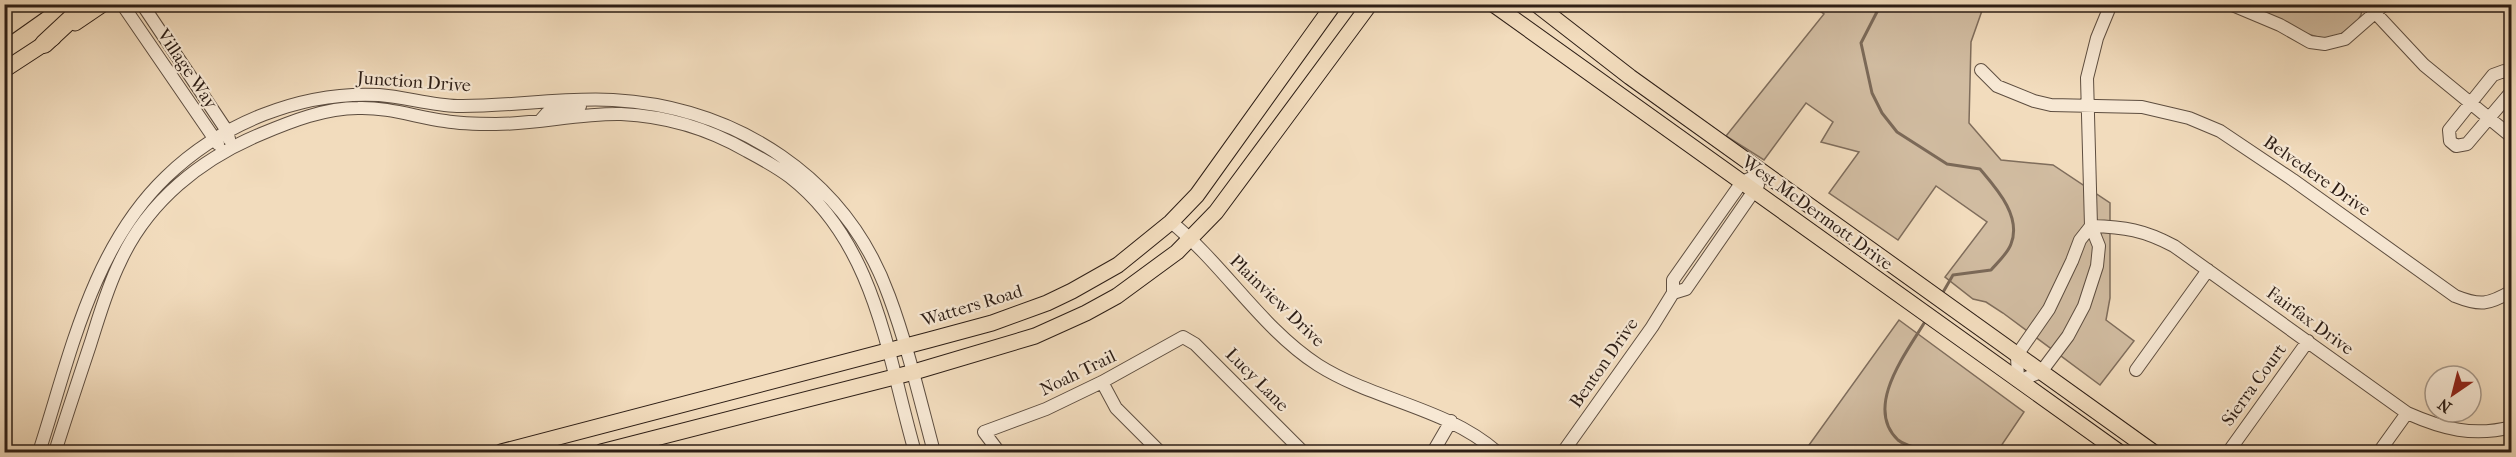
<svg xmlns="http://www.w3.org/2000/svg" width="2516" height="457" viewBox="0 0 2516 457" font-family="'IM FELL French Canon',serif">
<style>
.green{fill:#d1bca1;stroke:#7f6d5c;stroke-width:1.5}
.lines{fill:none;stroke-linecap:round;stroke-linejoin:round}
.stream{stroke:#7b6958;stroke-width:3}
.minor-casing{stroke:#5e4e40;stroke-width:14}
.major-casing{stroke:#2d1e16;stroke-width:17}
.highway-casing{stroke:#2d1e16;stroke-width:20}
.minor{stroke:#f7e8d4;stroke-width:12}
.major{stroke:#f2dcbd;stroke-width:15}
.highway{stroke:#f2dcbd;stroke-width:18}
.labels{text-anchor:middle;dominant-baseline:central;stroke-width:4.5;stroke-linejoin:round;paint-order:stroke}
.street-label{font-size:18px;fill:#2d1e16;stroke:#f7e8d4}
</style>
<rect width="100%" height="100%" fill="#f2dcbd"/>
<filter id="stains"><feTurbulence type="fractalNoise" baseFrequency=".00333" numOctaves="4"/><feColorMatrix values="0 0 0 0 .2 0 0 0 0 .09 0 0 0 0 .02 0 0 0 .5 -.17"/></filter>
<radialGradient id="worn" r=".72"><stop offset=".6" stop-color="#630" stop-opacity="0"/><stop offset="1" stop-color="#630" stop-opacity=".3"/></radialGradient>
<!-- green -->
<path class="green" d="M1811,5H1984L1971,42L1969,123L2001,160L2053,165L2110,203V298L2106,320L2134,341L2100,385L2003,313L1986,302L1973,299L1945,277L1987,222L1936,186L1898,240L1829,193L1859,152L1821,142L1833,122L1806,103L1764,160L1726,136L1824,14Z
M2249,5H2358L2362,11C2361,18 2357,21 2351,26C2345,32 2336,38 2326,38C2306,38 2270,13 2249,5Z
M1899,320L2024,412L1997,452H1804Z"/>
<g class="lines">
<!-- stream -->
<path class="stream" d="M1881,4L1861,43L1872,93L1882,113L1897,132L1947,164L1980,169C1996,188 2022,216 2011,244C2008,253 1998,262 1991,270L1953,275L1942,294
M1926,320C1907,352 1863,407 1898,440C1906,447 1923,449 1933,452"/>
<!-- minor casing -->
<g class="minor-casing">
<path id="minor" d="M122,4L218,144
M142,4L227,131L229,139
M2230,4L2280,25L2310,42L2325,44L2345,39L2385,4
M2367,4L2424,65L2512,137
M1981,70L1997,86L2034,101L2051,105L2142,107L2189,118L2220,131L2293,180L2455,296C2480,306 2488,305 2512,291
M2512,75L2504,71L2493,75L2449,130L2450,141L2456,146L2467,144L2512,91
M540,121L547,113L580,106
M1171,222C1224,265 1261,328 1318,365C1375,401 1445,407 1497,452
M2091,226L2080,240L2072,261L2049,309L2017,355L2018,381L2041,372L2068,336L2084,306L2097,266L2099,246L2091,226L2087,78L2097,38L2111,4
M2091,226C2125,227 2144,230 2174,246L2407,413C2443,429 2473,437 2512,427
M1673,293L1686,289L1758,185
M2136,370L2208,270
M1102,382L1116,408L1160,452
M2229,451L2308,341
M39,452C70,357 91,249 166,177C222,123 301,91 379,95C405,97 431,105 457,106C509,107 561,97 613,100C736,107 846,177 889,296C908,347 920,400 934,452
M55,452C66,417 78,381 90,345C99,317 107,288 120,262C148,201 201,159 261,134C292,121 325,108 358,108C388,107 416,117 445,121C462,124 479,124 496,124C537,124 580,113 621,114C666,116 709,129 747,151C762,159 777,167 790,177C876,244 887,355 915,452
M999,452L984,432L1046,409L1102,382L1183,337L1195,344L1303,452
M1433,452L1451,421
M1563,452L1652,327L1673,293V280L1742,182L1763,173
M2379,452L2407,413"/>
</g>
<!-- major casing -->
<g class="major-casing">
<path id="major" d="M1493,4L2119,452
M1536,4L1630,77L2153,452
M75,23L103,4
M4,70L53,38
M501,452L929,340L992,323L1047,303L1072,291L1118,265L1171,222L1197,195L1334,4
M601,452L914,372L1035,336L1086,313L1117,296L1177,252L1216,212L1370,4"/>
</g>
<!-- highway casing -->
<g class="highway-casing">
<path id="highway" d="M4,28L38,4
M44,44L87,4"/>
</g>
<!-- minor -->
<use href="#minor" class="minor"/>
<!-- major -->
<use href="#major" class="major"/>
<!-- highway -->
<use href="#highway" class="highway"/>
</g>
<g class="labels">
<!-- street labels -->
<g class="street-label">
<text transform="translate(187 69) rotate(56)">Village Way</text>
<text transform="translate(414 82) rotate(4)">Junction Drive</text>
<text transform="translate(2317 176) rotate(35)">Belvedere Drive</text>
<text transform="translate(1817 213) rotate(36)">West McDermott Drive</text>
<text transform="translate(1277 301) rotate(44)">Plainview Drive</text>
<text transform="translate(972 306) rotate(-17)">Watters Road</text>
<text transform="translate(2310 321) rotate(36)">Fairfax Drive</text>
<text transform="translate(1604 363) rotate(-55)">Benton Drive</text>
<text transform="translate(1078 373) rotate(-26)">Noah Trail</text>
<text transform="translate(1257 380) rotate(45)">Lucy Lane</text>
<text transform="translate(2254 385) rotate(-54)">Sierra Court</text>
</g>
</g>
<!-- margin -->
<rect width="2516" height="457" fill="none" stroke="#f2dcbd" stroke-width="24"/>
<rect x="6" y="6" width="2504" height="445" fill="none" stroke="#2d1e16" stroke-width="3"/>
<rect x="12" y="12" width="2492" height="433" fill="none" stroke="#2d1e16" stroke-width="1.5"/>
<!-- north arrow -->
<g transform="translate(2453 394) rotate(215)"><circle r="28" fill="#f7e8d4" stroke="#a69788" stroke-width="1.5"/>
<path d="M0-4.5L10 22L0 15L-10 22Z" fill="#8f2418"/>
<text y="-9" font-size="16" font-weight="bold" text-anchor="middle" fill="#2d1e16">N</text>
</g>
<rect width="100%" height="100%" filter="url(#stains)"/>
<rect width="100%" height="100%" fill="url(#worn)"/>
</svg>
